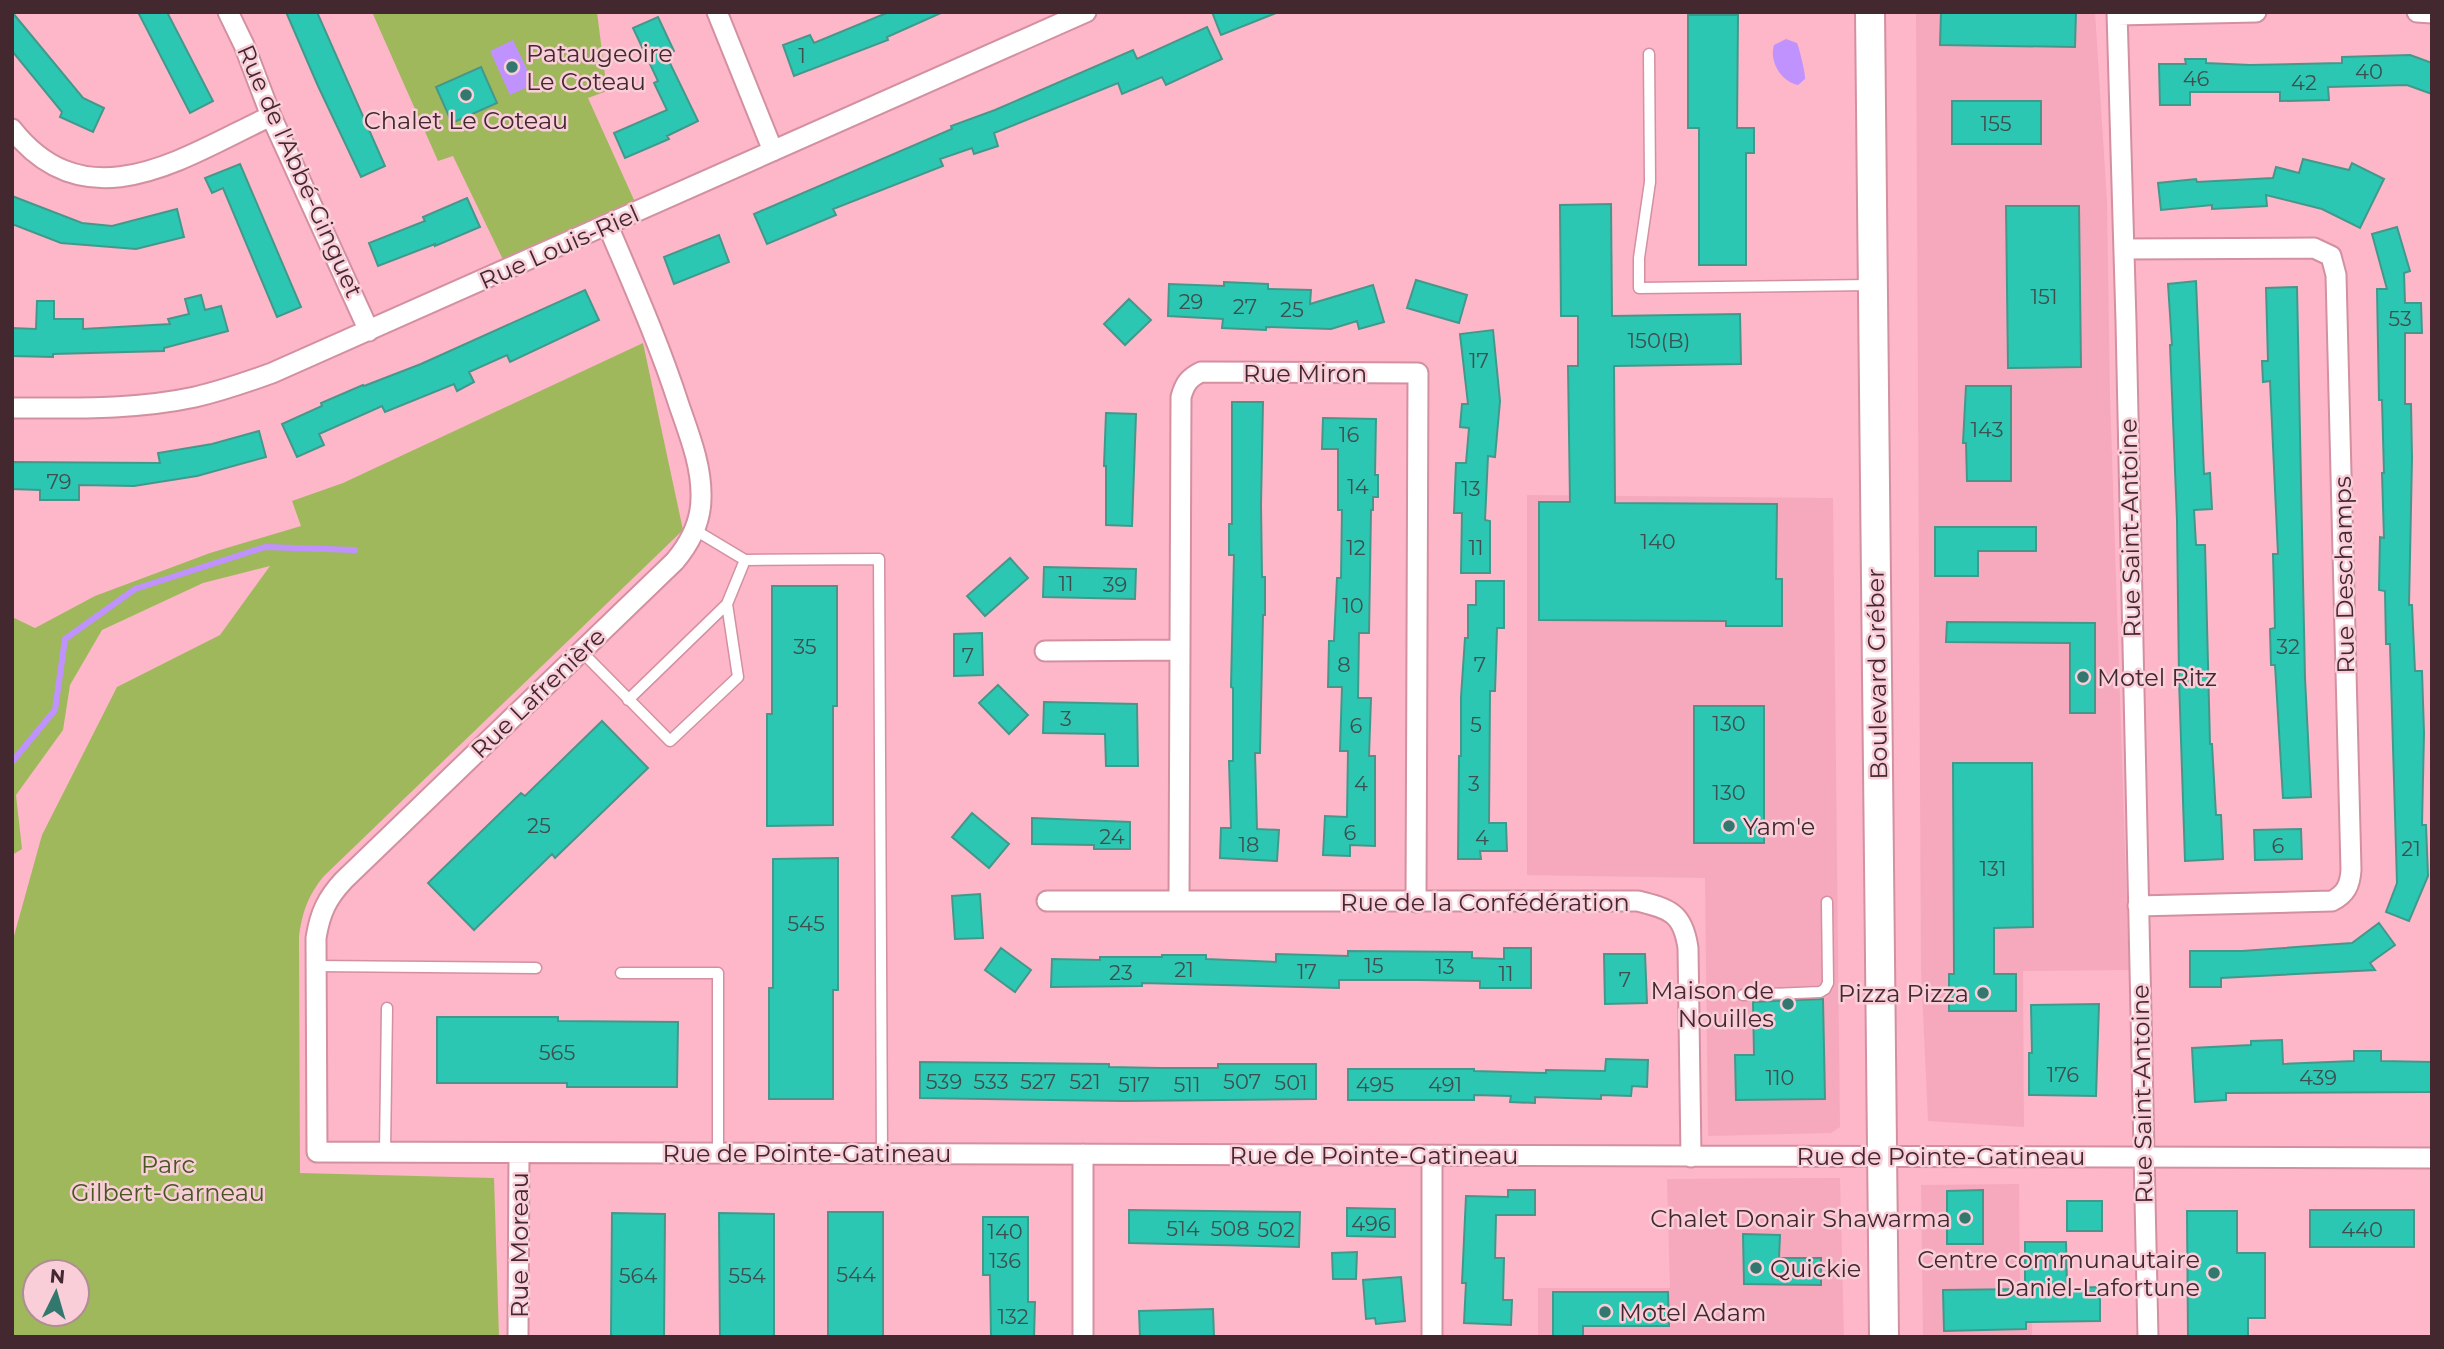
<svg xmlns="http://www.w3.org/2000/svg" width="2444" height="1349" viewBox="0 0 2444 1349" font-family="Montserrat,sans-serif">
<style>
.built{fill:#f6a9bd}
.green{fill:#9fb85c;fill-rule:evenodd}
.water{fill:#c092fe}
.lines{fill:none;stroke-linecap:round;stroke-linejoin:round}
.stream{stroke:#c092fe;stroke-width:6}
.building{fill:#2cc7b3;stroke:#44988b;stroke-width:2}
.lane-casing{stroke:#d390a1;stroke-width:13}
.street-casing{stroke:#d390a1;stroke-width:23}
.secondary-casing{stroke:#d390a1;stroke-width:32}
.lane{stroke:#fff;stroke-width:10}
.street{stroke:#fff;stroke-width:19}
.secondary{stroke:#fff;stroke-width:28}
.poi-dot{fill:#33786e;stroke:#f9ced8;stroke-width:2.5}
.labels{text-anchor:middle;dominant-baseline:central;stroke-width:5;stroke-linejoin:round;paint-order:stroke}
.number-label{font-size:21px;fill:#3d5050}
.poi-label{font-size:24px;fill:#43282f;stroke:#f9ced8;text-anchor:start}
.street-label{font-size:24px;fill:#43282f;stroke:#f9ced8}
.park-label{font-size:24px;fill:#485624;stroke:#f9ced8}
</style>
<rect width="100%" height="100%" fill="#fdb7c9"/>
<!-- built -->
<path class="built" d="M1916,12H2095L2107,202L2110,395L2129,970L2023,971L2024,1127L1928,1121L1921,969Z
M1527,495L1833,498L1840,1127L1831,1133L1708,1136L1705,878L1527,875Z
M1840,1178L1844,1337H1538V1288H1670L1667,1179Z
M2019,1184L2020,1283H2032V1337H1923L1921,1185Z"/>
<!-- green -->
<path class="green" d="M372,12H597L607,91L588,98L639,211L508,270L453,156L438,161Z
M643,343L683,530L324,876C308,895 302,913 299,937L300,1173L494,1178L499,1337H12V943L42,835L117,687L220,635L270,566L203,583L102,630L70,685L63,730L16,795L22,849L12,855V617L35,628L95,596L210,553L301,526L292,501L343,483ZM77,1272V1314H35V1272Z"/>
<!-- water -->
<path class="water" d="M1786,39L1797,43C1799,47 1806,75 1805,79L1798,85C1781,82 1769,61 1774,45Z
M513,40L534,84L510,95L490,51Z"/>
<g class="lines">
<!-- stream -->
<path class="stream" d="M12,762L55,710L65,639L135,589L265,547L355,550"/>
</g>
<!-- building -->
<path class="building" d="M12,12L83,98L104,108L93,132L60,117L62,112L12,51Z
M138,12H167L213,101L190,113Z
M286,12H317L385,166L361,177L318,86Z
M889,12H943L887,37L888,40L794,76L783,45L810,35L814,43Z
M1212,12H1276V13L1221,35Z
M1941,12H2076L2075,47L1940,45Z
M1688,15H1738L1737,128H1754V153H1746V265H1699V128H1688Z
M658,17L674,51L666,55L698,121L667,136L669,139L625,158L614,133L667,110L654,83L658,81L633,28Z
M1207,27L1222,59L1166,85L1162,77L1122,94L1118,83L994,133L998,146L974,154L972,148L940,159L943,166L833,209L836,215L767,244L754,214L952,129L951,126L995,110L1133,50L1137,59Z
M2410,55L2432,63V94L2407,85L2328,87L2329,100L2280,101V92H2190V105H2160L2159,64H2186L2185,59H2206V63L2250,65L2342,63V57Z
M481,67L497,103L452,123L436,87Z
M1952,101H2041V144H1952Z
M2303,159L2349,170L2352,163L2384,179L2360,228L2322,209L2266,195L2267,206L2212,209V205L2161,210L2158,183L2196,179L2197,182L2273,178L2276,167L2299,173Z
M240,164L301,307L277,317L223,188L212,193L205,178Z
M12,196L82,223L112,226L177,209L184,237L136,249L61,243L12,224Z
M467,198L480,227L435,246V244L378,266L369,243L425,221L423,217Z
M1611,204L1612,316L1740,314L1741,364L1614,366L1615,503L1777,504L1776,579H1782V626H1726V621L1539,620V502H1570L1568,366H1578V316H1561L1560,205Z
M2006,206H2079L2081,367L2008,368Z
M2397,227L2410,271L2404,273L2405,303H2421L2422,333H2405V404H2411L2412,458L2409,605H2412L2415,671H2422L2424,733L2422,825H2426L2428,876L2409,921L2386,912L2397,883L2390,644H2386L2385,591L2379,590L2380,537L2384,538L2382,473H2384L2382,400H2379L2377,289H2387L2372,234Z
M719,235L729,262L674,284L664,257Z
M1416,280L1467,295L1459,323L1407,308Z
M2196,281L2204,474L2210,473L2212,509L2194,510L2196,545H2205L2210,744H2212L2216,815H2221L2223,859L2185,861L2179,679L2177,520L2170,345H2172L2168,284Z
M1224,282L1268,284V289L1311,290L1310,304L1373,285L1384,322L1359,329L1357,321L1331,329L1266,327V330L1222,328L1223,319L1168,316L1169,284L1224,286Z
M2297,287L2305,678L2311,797L2283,798L2275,665H2271L2270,629L2275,628L2273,554H2278L2270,381L2263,382L2262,361H2268L2266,288Z
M585,290L599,320L510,362L507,355L469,372L474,382L457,391L454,384L385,412L382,406L319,434L324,445L297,457L282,424L322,406L321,403L363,385L364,386L421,364Z
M201,295L205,310L221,306L228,331L164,348V351L53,354V357L12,356V328L36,329L37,301H54V319H83V329L170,324L168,319L189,314L185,299Z
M1129,299L1151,320L1125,345L1104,324Z
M1493,330L1500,401L1495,457L1488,456L1485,520L1490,521V573H1461L1462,513H1454L1456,463H1466L1469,428L1460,427L1462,404H1468L1460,334Z
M1966,386H2011V481H1967L1966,443H1963Z
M1232,402H1263L1261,505L1262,577H1265V615H1263L1260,753H1255L1257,829L1279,830L1277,861L1220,858L1221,828H1231L1229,761H1233V688L1231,687L1234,555H1229V524H1232Z
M1106,413L1136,414L1132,526L1106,525V466H1104Z
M1323,418L1376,419L1375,475H1378V497H1373V510H1371L1369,633H1359L1358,698H1371L1369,756H1375V846L1350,845V856L1323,855L1325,816L1347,817L1348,751H1340L1342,687H1328L1329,641H1334L1337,578H1341L1342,510H1338V449H1322Z
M259,431L266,457L197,476L134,486L79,485V500H40V490L12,489V462L160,463L158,453L212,444Z
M1935,527H2036V551H1978V576H1935Z
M1010,558L1028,578L985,616L967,596Z
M1044,567L1136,569L1135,599L1043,597Z
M1476,581H1504V628H1497L1495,691H1490L1489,823H1506L1507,851H1480L1481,859H1458L1459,756H1461V697L1465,638H1468V605H1476Z
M772,586H837V706H833V825L767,826V714H772Z
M1947,622L2095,623V713H2070V643L1946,642Z
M982,633L983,675L954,676V634Z
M998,685L1028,715L1009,734L979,703Z
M1044,702L1137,704L1138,766H1106L1105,734L1043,733Z
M1694,706H1764V843H1694Z
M602,721L648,768L555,858L552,854L474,930L428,883L521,793L525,796Z
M1953,763H2032L2033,927L1994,928V974H2016V1011H1949V974H1954Z
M972,813L1009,844L989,868L952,837Z
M1032,818L1130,822V849H1094V845L1032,844Z
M2301,829L2302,859L2255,860L2254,830Z
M838,858V990H833V1099H769V988H773V859Z
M980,894L983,938L955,939L952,896Z
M2379,923L2395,945L2370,963L2375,970L2221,978V987H2190V951H2242L2352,943Z
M1001,948L1031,970L1015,992L985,970Z
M1504,948H1531V988H1480V981L1419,980H1339V988L1142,983V986L1051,987L1052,959L1100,960V957H1162V955H1206V959L1276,962V954L1348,956V951L1472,952V958L1504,959Z
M1604,954H1645L1647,1003L1605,1004Z
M1823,999L1825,1099L1736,1100L1735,1055H1754L1753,1002Z
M2099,1004L2096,1096L2029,1095V1053H2032L2031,1005Z
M437,1017H558V1021L678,1022L677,1087H567V1083H437Z
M2282,1040L2283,1064L2354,1061V1051H2381V1061L2432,1062V1092L2226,1093V1100L2195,1102L2192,1048L2251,1045V1041Z
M1606,1059L1648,1060L1647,1087L1632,1086L1631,1096L1601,1095V1099L1535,1097V1103L1510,1102L1511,1096L1474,1095V1100H1348V1069H1474V1071L1546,1073V1070L1605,1071Z
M920,1062L1109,1064V1067L1160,1068H1218V1064H1316V1099L1124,1101L920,1098Z
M1508,1190H1535V1215H1496L1495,1258H1504L1503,1300H1512L1511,1325L1464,1323L1466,1283H1462L1466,1196L1508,1197Z
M1983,1190V1244H1947V1191Z
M2067,1201H2102V1231H2067Z
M1347,1208L1395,1209V1237L1347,1236Z
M1129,1210L1300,1212L1299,1247L1129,1243Z
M2310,1210H2414V1247H2310Z
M2187,1211H2237V1253H2265V1318H2248V1337H2188Z
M828,1212H883V1337H828Z
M612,1213L665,1214L664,1337H611Z
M719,1213L774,1214V1337H720Z
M983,1217H1028V1302H1035L1034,1337H991L990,1275H983Z
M1743,1234L1780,1235L1779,1258H1821V1285L1744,1284Z
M2025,1242H2066L2067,1288L2100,1287V1321L2026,1322V1329L1944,1331L1943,1290L2025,1289Z
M1357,1252L1356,1279H1333L1332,1253Z
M1401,1277L1405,1321L1376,1324L1375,1318L1366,1319L1363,1280Z
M1553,1292H1668L1669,1326H1583V1337H1553Z
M1213,1309L1214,1337H1140L1139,1311Z"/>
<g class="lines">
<!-- lane casing -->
<g class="lane-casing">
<path id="lane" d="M1649,54L1650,182L1639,258V288L1869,285
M695,530L745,560L879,559L882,1153
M581,651L670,741L738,677L727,604
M628,700L727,604L745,560
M316,966L536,968
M621,973H718V1153
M1743,995L1820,992L1825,989L1828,983L1827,902
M385,1151L387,1008"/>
</g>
<!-- street casing -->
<g class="street-casing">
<path id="street" d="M228,12L244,45L271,116L369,331
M717,12L773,151
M2117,12L2126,322L2148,1337
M2417,12L2432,13
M2117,15L2256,12
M12,129C88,226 187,155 271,116
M608,226C633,285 659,343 679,405C689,434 702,466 701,498C701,523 690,543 675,561L344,880C327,898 320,913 316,938L317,1152L2432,1158
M2125,249L2314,248L2331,256L2336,275L2351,870C2350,885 2346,894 2332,901L2138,906
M12,408C73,408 135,410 195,397C221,391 247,382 272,373L1086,12
M1045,651L1178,650
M1047,901H1638C1670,909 1683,913 1688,948L1691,1157
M1179,901L1181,397C1185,383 1189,378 1201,372L1418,373L1416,902
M1083,1154V1337
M518,1337L519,1153
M1432,1337V1155"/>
</g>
<!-- secondary casing -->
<g class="secondary-casing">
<path id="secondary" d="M1870,12L1884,1337"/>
</g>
<!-- lane -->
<use href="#lane" class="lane"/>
<!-- street -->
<use href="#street" class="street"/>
<!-- secondary -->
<use href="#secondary" class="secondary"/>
</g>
<!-- markers -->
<g class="poi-dot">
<circle cx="512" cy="67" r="7"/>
<circle cx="466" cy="95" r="7"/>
<circle cx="2083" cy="677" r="7"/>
<circle cx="1729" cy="826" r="7"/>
<circle cx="1983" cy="993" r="7"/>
<circle cx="1788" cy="1004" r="7"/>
<circle cx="1965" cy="1218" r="7"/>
<circle cx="1756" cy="1268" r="7"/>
<circle cx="2214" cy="1273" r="7"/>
<circle cx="1605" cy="1312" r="7"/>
</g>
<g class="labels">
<!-- number labels -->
<g class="number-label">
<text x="802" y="55">1</text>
<text x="2369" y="71">40</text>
<text x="2196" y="78">46</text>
<text x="2304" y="82">42</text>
<text x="1996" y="123">155</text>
<text x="2044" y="296">151</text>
<text x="1191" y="301">29</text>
<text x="1245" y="306">27</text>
<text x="1292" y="309">25</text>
<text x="2400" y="318">53</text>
<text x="1659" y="340">150(B)</text>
<text x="1479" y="360">17</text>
<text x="1987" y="429">143</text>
<text x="1349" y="434">16</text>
<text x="59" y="481">79</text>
<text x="1358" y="486">14</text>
<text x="1471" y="488">13</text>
<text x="1658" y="541">140</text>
<text x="1356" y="547">12</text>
<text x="1476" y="547">11</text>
<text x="1066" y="583">11</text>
<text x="1115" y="584">39</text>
<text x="1353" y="605">10</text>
<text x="805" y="646">35</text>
<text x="2288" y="646">32</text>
<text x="968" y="655">7</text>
<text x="1344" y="664">8</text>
<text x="1480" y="664">7</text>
<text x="1066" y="718">3</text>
<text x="1729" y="723">130</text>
<text x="1476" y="724">5</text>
<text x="1356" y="725">6</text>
<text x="1361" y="783">4</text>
<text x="1474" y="783">3</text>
<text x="1729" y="792">130</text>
<text x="539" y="825">25</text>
<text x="1350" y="832">6</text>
<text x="1112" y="836">24</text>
<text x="1482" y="837">4</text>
<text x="1249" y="844">18</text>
<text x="2278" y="845">6</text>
<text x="2411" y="848">21</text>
<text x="1993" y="868">131</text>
<text x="806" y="923">545</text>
<text x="1374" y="965">15</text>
<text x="1445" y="966">13</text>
<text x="1184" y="969">21</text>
<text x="1307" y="971">17</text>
<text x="1121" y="972">23</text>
<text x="1506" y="973">11</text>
<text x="1625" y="979">7</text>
<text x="557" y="1052">565</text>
<text x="2063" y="1074">176</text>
<text x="1780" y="1077">110</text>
<text x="2318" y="1077">439</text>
<text x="944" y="1081">539</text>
<text x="991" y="1081">533</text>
<text x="1038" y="1081">527</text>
<text x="1085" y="1081">521</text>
<text x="1242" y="1081">507</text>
<text x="1291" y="1082">501</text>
<text x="1134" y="1084">517</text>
<text x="1187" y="1084">511</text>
<text x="1375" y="1084">495</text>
<text x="1445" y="1084">491</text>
<text x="1371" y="1223">496</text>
<text x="1183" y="1228">514</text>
<text x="1230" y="1228">508</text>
<text x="1276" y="1229">502</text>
<text x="2362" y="1229">440</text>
<text x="1005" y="1231">140</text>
<text x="1005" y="1260">136</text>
<text x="856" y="1274">544</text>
<text x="638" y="1275">564</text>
<text x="747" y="1275">554</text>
<text x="1013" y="1316">132</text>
</g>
<!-- poi labels -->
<g class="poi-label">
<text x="526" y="53">Pataugeoire<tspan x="526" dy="28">Le Coteau</tspan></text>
<text x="466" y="120" text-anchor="middle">Chalet Le Coteau</text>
<text x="2097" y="677">Motel Ritz</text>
<text x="1743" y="826">Yam'e</text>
<text x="1774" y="990" text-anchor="end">Maison de<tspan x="1774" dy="28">Nouilles</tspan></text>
<text x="1969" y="993" text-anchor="end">Pizza Pizza</text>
<text x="1951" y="1218" text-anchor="end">Chalet Donair Shawarma</text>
<text x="2200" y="1259" text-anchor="end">Centre communautaire<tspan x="2200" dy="28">Daniel-Lafortune</tspan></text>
<text x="1770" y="1268">Quickie</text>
<text x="1619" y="1312">Motel Adam</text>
</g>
<!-- street labels -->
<g class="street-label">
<text transform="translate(300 171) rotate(66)">Rue de l'Abbé-Ginguet</text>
<text transform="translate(559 247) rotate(-24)">Rue Louis-Riel</text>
<text x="1305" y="373">Rue Miron</text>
<text transform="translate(2130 528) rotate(-91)">Rue Saint-Antoine</text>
<text transform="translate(2344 575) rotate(-91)">Rue Deschamps</text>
<text transform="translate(1877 674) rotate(-91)">Boulevard Gréber</text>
<text transform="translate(538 693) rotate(-44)">Rue Lafrenière</text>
<text x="1485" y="902">Rue de la Confédération</text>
<text transform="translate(2142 1094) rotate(-91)">Rue Saint-Antoine</text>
<text x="807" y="1153">Rue de Pointe-Gatineau</text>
<text x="1374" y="1155">Rue de Pointe-Gatineau</text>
<text x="1941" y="1156">Rue de Pointe-Gatineau</text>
<text transform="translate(519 1245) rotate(-90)">Rue Moreau</text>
</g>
<!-- park labels -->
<g class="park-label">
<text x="168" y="1164">Parc<tspan x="168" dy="28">Gilbert-Garneau</tspan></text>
</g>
</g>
<!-- border -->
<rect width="2444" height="1349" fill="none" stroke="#43282f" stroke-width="28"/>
<!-- north arrow -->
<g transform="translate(56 1293) rotate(5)"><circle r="33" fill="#f9ced8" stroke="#b08c94" stroke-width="2"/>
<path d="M0-5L12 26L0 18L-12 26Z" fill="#33786e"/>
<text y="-10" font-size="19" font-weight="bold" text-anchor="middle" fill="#43282f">N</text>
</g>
</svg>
